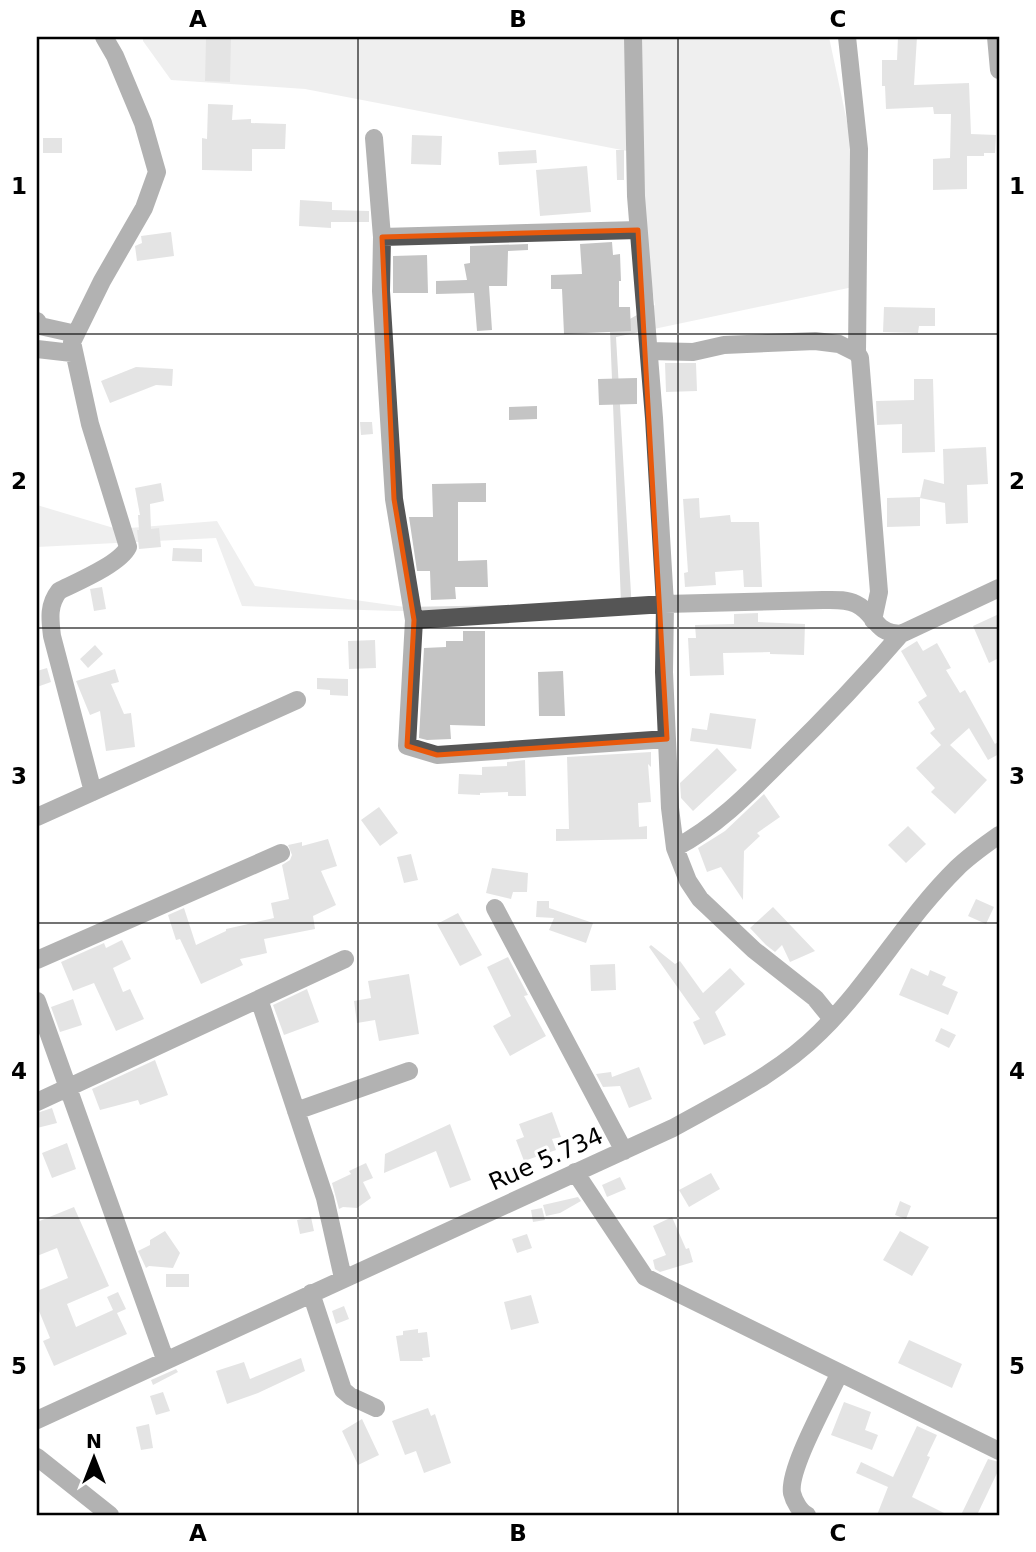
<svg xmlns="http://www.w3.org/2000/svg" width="1036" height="1552" viewBox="0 0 1036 1552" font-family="'DejaVu Sans',sans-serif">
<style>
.green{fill:#dcdcdc}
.building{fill:#c4c4c4}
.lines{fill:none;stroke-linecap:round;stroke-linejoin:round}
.minor{stroke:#555;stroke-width:18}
.marked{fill:none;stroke:#e8590c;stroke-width:5;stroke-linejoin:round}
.grid{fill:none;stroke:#000;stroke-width:2;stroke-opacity:0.55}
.labels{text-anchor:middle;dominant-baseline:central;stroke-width:6;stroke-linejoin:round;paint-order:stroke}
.street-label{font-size:24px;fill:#000;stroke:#fff}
.neatline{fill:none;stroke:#000;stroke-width:2.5}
.grid-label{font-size:23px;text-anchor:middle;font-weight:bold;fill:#000}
</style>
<rect width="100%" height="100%" fill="#fff"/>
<!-- green -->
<path class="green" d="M143,37H829L857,169L853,287L616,337L632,611H394L242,606L216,538L37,547V505L117,529L217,521L255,586L405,607L621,603L610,330L655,305L627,151L305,89L171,80L143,41Z"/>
<!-- building -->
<path class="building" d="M898,37H917L914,85L969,83L971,134L996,135L995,153H984V156H967V189L933,190V159L950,158L951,114H934L933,107L886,109L885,86H882V60H897Z
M206,38L231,39L230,82L205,81Z
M208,104L233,105L232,120L251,119V123L286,124L285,149H252V171L202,170V138L207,139Z
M412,135L442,136L441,165L411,164Z
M43,138H62V153H43Z
M536,150L537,163L499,165L498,152Z
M616,150H624V180H617Z
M587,166L591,212L540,216L536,170Z
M300,200L332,202V210L369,211V222H331V228L299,226Z
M171,232L174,256L137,261L135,246L142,243L141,236Z
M612,242L613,255L620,254L621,281H619V307H630L631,331L564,334L562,289H551V275L582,274L580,244Z
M528,244V250L508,251L507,286H489L492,330L477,331L474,293L436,294V281L467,280L464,264L470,263V246Z
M427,255L428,293H393V256Z
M884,307L935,308V326H919L918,333L883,332Z
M665,363H696L697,391L666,392Z
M136,367L173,369L172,386L156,385L110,403L101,381Z
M637,378V404L599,405L598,379Z
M914,379H933L935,452L902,453V424L877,425L876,401L914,400Z
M537,406V419L509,420V407Z
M360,422H372L373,434L361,435Z
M986,447L988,484L967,485L968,523L946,524L945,503L920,498L924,479L944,484L943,449Z
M161,483L164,501L150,504L151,529L159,528L161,547L139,549L137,530H139L138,515H140L135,488Z
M486,483V502H458V561L487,560L488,587H455L456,599L431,600L430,571H417L409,517H433L432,484Z
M920,497V526L887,527V498Z
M699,498L700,518L730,515L731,522H759L762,587H744L743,570L715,572L716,585L685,587L684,573L688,572L683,499Z
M173,548L202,549V562L172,561Z
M102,587L106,609L94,611L90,589Z
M758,613V622L805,624L804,655L770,654V652L723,653L724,675L690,676L688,638H696L695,625L734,624V614Z
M999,614V658L989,663L973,626Z
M463,631H485V726L450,725L451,739L427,740L419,738L424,648L446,647V641H463Z
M375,640L376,668L349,669L348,641Z
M917,641L923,651L937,643L951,668L946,670L960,693L965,690L995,744L999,741V754L988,760L969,728L950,745L987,780L955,814L931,792L935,788L916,768L941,745L930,733L935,729L918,702L927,696L901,651Z
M95,645L103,654L88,668L80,659Z
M47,668L51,682L37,687V671Z
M115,669L119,682L111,684L124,714L131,713L135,747L106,751L100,711L90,715L76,681Z
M563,671L565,716H539L538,672Z
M317,678L348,679V696L330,695V690L317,689Z
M710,713L756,719L751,749L690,741L692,728L707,730Z
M717,748L737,770L693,811L681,798L680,783Z
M651,752V767L648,764L651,802L638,803L639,827L647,826V839L556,841V829H569L567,757Z
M525,760L526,796H508V792L480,793V795L458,794L459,774L482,775V767L507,766V762Z
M764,794L780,817L757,833L760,836L744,851L743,900L721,867L707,872L698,848L725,831Z
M379,807L398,833L380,846L361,820Z
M908,826L926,844L906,863L888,845Z
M328,839L337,866L321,871L336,905L313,916L315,929L264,939L267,953L240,959L243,965L201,984L180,939L176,940L168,915L184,908L196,945L226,931V929L274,918L271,903L289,899L282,865L290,860L292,855L288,845L302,842V846Z
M411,854L418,880L404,883L397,857Z
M492,868L528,873L527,892H513L511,899L486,893Z
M976,899L994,907L986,924L968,916Z
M537,901H549V908L593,923L586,943L549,930L554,918L536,917Z
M773,907L815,951L790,962L782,945L775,952L766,945L750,928Z
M458,913L482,955L460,966L437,924Z
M122,940L131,959L113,968L123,992L130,989L144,1019L116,1031L94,983L73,991L61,962L104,943L106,948Z
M651,945L675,964L680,961L703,993L730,968L745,984L715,1012L726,1035L704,1045L693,1022L700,1019L649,947Z
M508,957L528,995L524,996L546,1036L510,1056L493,1026L511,1016L487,967Z
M615,964L616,990L591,991L590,965Z
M911,968L928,976L930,970L946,977L942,985L958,992L948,1015L899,995Z
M409,974L419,1034L379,1041L375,1020L357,1023L354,1001L371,998L368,981Z
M307,989L319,1022L284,1035L273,1005Z
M73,999L82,1025L60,1032L51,1007Z
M941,1028L956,1035L949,1048L935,1041Z
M155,1060L168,1095L140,1105L138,1100L100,1110L92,1089Z
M639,1067L652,1099L629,1108L620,1086L603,1087L596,1074L611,1072L612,1077Z
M52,1108L57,1123L37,1128V1113Z
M552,1112L561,1137L552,1139L556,1150L524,1161L516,1140L524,1137L519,1124Z
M450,1124L471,1180L450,1188L436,1151L384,1173L385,1154Z
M67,1143L76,1169L52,1178L42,1153Z
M366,1163L373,1178L363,1182L371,1198L357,1208L343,1207L339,1209L332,1183L351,1174L349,1171Z
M711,1173L720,1189L689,1207L679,1190Z
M620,1177L626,1189L607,1197L602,1185Z
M578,1197L581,1201L560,1213L546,1216L543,1205Z
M900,1201L911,1206L906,1219L895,1215Z
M74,1207L109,1286L67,1304L76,1327L113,1310L107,1297L118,1292L126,1309L117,1313L127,1334L54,1366L43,1341L50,1338L37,1306V1291L68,1278L57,1248L37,1256V1222Z
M542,1208L545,1220L533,1222L531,1210Z
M311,1217L314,1231L300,1234L297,1220Z
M672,1217L686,1249L689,1248L693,1262L660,1272L655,1269L653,1260L666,1255L653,1226Z
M165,1231L180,1253L173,1268L149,1266L146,1268L138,1251L150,1245V1240Z
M900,1231L929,1247L912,1276L883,1260Z
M527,1234L532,1248L517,1253L512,1239Z
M166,1274H189V1287H166Z
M531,1295L539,1323L511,1330L504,1302Z
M344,1306L349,1319L336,1324L332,1311Z
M418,1329V1333L427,1332L430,1357L422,1358L423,1361H400L396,1336L403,1335V1331Z
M909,1340L962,1364L952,1388L898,1363Z
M301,1358L305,1371L258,1393L227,1404L216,1371L244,1362L250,1379Z
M176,1369L178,1372L153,1385L151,1380Z
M163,1392L170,1411L156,1415L150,1396Z
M844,1402L871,1412L865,1430L878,1435L872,1450L831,1435Z
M428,1408L431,1416L435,1414L451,1463L424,1473L416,1451L405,1455L392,1421Z
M362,1419L379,1455L358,1465L342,1431Z
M149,1424L153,1448L141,1450L136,1427Z
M917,1426L937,1435L927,1456L930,1457L912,1497L948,1515H877L888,1487L856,1473L861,1462L893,1477Z
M988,1459L999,1462V1469L977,1515H961Z"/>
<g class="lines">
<!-- minor -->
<path class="minor" d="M633,37L636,196L654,418L665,604L664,672L670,808L675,848L688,881L700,899L754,950L815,998L832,1019
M847,37L859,149L857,353L860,358L879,592L873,620
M996,37L999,70
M374,138L382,237L381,291L394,499L414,620L665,604L823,600C834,600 846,599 856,604C877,614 873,633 901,634L999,588
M382,237L638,230
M37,321L40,326L76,334
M37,349L72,353
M649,351L693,352L724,345L815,341L839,344L857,353
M414,620L407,746L437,755L667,739
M93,792L52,636C50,619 48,605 59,591C77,582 120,564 128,547L90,424L72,342L102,281L144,208L157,172L143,123L115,56L104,37
M37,817L297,700
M675,848C716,827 750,792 783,759C824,719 864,677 901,634
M495,908L624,1151
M37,960L281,853
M259,999L325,1198L343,1278
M37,1001L165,1359
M37,1102L345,959
M296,1111L409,1071
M575,1172L645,1277L999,1451
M311,1293L343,1390L350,1396L376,1408
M37,1420L673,1128C723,1100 778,1074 820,1032C871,982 906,918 957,868C969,856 985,845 999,835
M37,1457L110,1515
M807,1515C800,1512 794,1501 792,1493C788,1469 828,1399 839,1374"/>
</g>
<!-- marked area -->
<path d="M0 0H1036V1552H0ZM638,230L667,739L437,755L407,746L414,620L394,499L382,237Z" fill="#fff" fill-opacity=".55" fill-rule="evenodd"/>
<path class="marked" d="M638,230L667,739L437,755L407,746L414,620L394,499L382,237Z"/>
<!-- grid -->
<path class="grid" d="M358,37V1515M678,37V1515M37,334H999M37,628H999M37,923H999M37,1218H999"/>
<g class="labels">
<!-- street labels -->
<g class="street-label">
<text transform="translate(546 1159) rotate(-24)">Rue 5.734</text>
</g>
</g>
<!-- border -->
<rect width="1036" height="1552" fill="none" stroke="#ffffff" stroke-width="77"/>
<!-- north arrow -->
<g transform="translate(94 1458)" stroke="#ffffff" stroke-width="5" paint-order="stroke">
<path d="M0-5L12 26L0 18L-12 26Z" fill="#000000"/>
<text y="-10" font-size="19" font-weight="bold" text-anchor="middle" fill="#000000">N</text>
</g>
<rect x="38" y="38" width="960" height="1476" class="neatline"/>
<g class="grid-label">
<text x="198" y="27">A</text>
<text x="518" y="27">B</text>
<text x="838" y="27">C</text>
<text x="19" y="194">1</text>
<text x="1017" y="194">1</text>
<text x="19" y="489">2</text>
<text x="1017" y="489">2</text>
<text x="19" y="784">3</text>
<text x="1017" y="784">3</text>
<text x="19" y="1079">4</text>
<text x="1017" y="1079">4</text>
<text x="19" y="1374">5</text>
<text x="1017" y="1374">5</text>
<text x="198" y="1541">A</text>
<text x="518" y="1541">B</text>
<text x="838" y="1541">C</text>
</g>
</svg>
